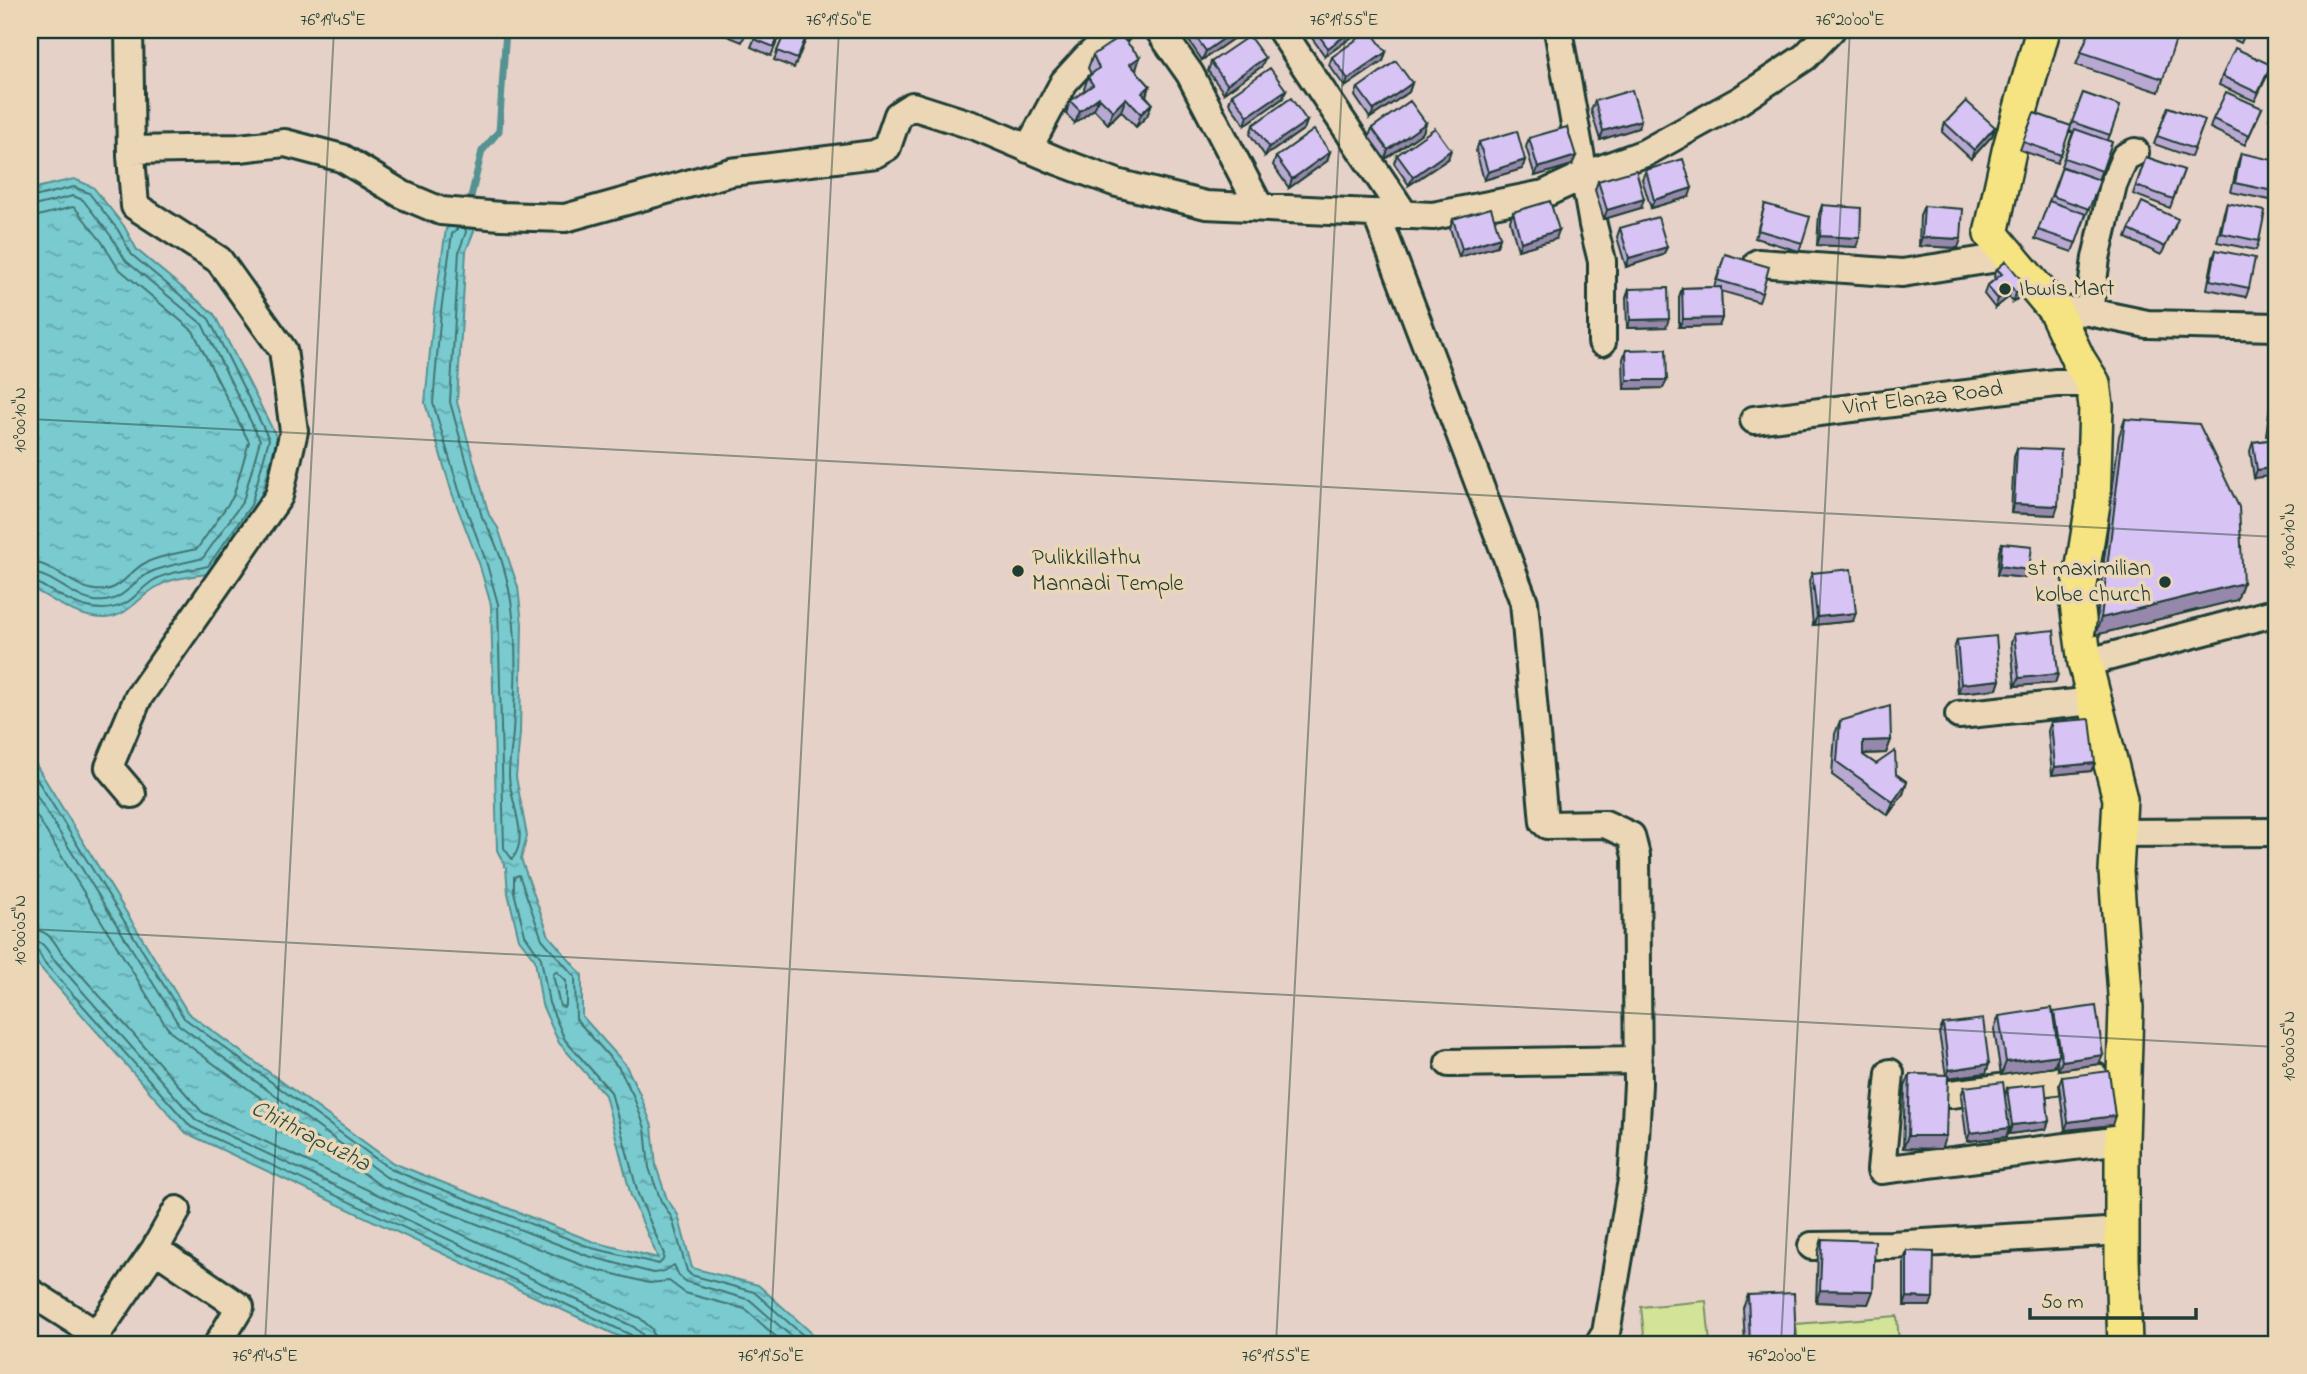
<svg xmlns="http://www.w3.org/2000/svg" width="2307" height="1374" viewBox="0 0 2307 1374" font-family="'Indie Flower',sans-serif">
<style>
.pitch{fill:#d3e397;stroke:#799066;stroke-width:2}
.water{fill:url(#water-ripples);stroke:#559292;stroke-width:2}
.lines{fill:none;stroke-linecap:round;stroke-linejoin:round}
.shore{stroke:#437672;stroke-width:2}
.stream{stroke:#559292;stroke-width:7}
.minor-casing{stroke:#1f3d34;stroke-width:32}
.major-casing{stroke:#1f3d34;stroke-width:38}
.minor{stroke:#ebd7b5;stroke-width:26}
.major{stroke:#f6e381;stroke-width:33}
.wall{fill:#b9a8d2;stroke:#1f3d34;stroke-width:2}
.shaded-wall{fill:#9688ab;stroke:#1f3d34;stroke-width:2}
.building{fill:#d7c3f4;stroke:#1f3d34;stroke-width:2}
.ticks{fill:none;stroke:#1f3d34;stroke-width:2;stroke-opacity:0.45}
.poi-dot{fill:#1f3d34;stroke:#ebd7b5;stroke-width:2.5}
.labels{text-anchor:middle;dominant-baseline:central;stroke-width:7;stroke-linejoin:round;paint-order:stroke}
.poi-label{font-size:23px;fill:#1f3d34;stroke:#ebd7b5;text-anchor:start}
.street-label{font-size:23px;fill:#1f3d34;stroke:#ebd7b5}
.water-label{font-size:24px;font-style:italic;fill:#284b44;stroke:#ebd7b5}
.neatline{fill:none;stroke:#1f3d34;stroke-width:2.5}
.ticks-label{font-size:18px;text-anchor:middle;fill:#1f3d34}
</style>
<defs>
<pattern id="water-ripples" width="26" height="14" patternUnits="userSpaceOnUse" patternTransform="scale(1.75)"><rect width="26" height="14" fill="#79cbd0"/><path d="M2 4q2-2 4 0t4 0M15 11q2-2 4 0t4 0" fill="none" stroke="#63a6aa"/></pattern>
</defs>
<rect width="100%" height="100%" fill="#e5d1c8"/>
<filter id="ink" filterUnits="userSpaceOnUse"><feTurbulence type="fractalNoise" baseFrequency=".0143" numOctaves="2"/><feDisplacementMap in="SourceGraphic" scale="14" xChannelSelector="R" yChannelSelector="G"/><feConvolveMatrix kernelMatrix="1 2 1 2 8 2 1 2 1" color-interpolation-filters="sRGB"/></filter>
<g filter="url(#ink)">
<!-- pitch -->
<path class="pitch" d="M1706,1301L1710,1344H1645L1641,1307Z
M1897,1316L1899,1344H1798L1796,1324Z"/>
<!-- water -->
<path class="water" d="M74,179L93,187L124,226L137,250L214,314L277,438L258,508L213,573C195,576 172,577 155,588C138,598 127,617 105,618C78,619 52,599 30,587V193L40,187Z
M458,220L478,221L466,251L457,402L489,515L498,528L518,587L522,624L520,733L516,777L527,836L521,859L549,936L582,975V1016L625,1064L639,1092L652,1126L656,1166L667,1199L678,1215L692,1268L758,1285L824,1344H635L186,1133L39,966L30,950V755L188,1013L393,1163L594,1242L658,1258L631,1196L605,1095L559,1043L542,1005L535,960L519,939L508,893L506,868L497,850L491,605L479,563L452,493L425,403L434,310L446,229Z"/>
<g class="lines">
<!-- shore -->
<path class="shore" d="M30,198L74,187L89,193L118,230L132,255L209,319L269,439L251,505L208,566C190,571 167,571 151,582C142,588 135,598 126,603C94,620 63,597 35,582L30,581
M30,207L73,196L83,200L111,236L126,261L202,324L260,440L243,501L203,558C185,563 168,565 151,572C134,580 125,599 105,601C77,605 56,574 30,573
M30,218L73,207L76,209L102,242L118,268L193,331L249,442L233,497L197,549C179,553 162,555 145,563C131,570 122,588 105,590C77,594 56,563 30,562
M459,227L452,234L441,311L433,403L459,490L486,561L498,604L504,848L512,859C531,838 509,800 509,775C509,761 512,747 513,732C517,659 521,582 482,517L450,402L459,251L466,232L465,228
M30,768L184,1018L390,1169L592,1248L659,1264L663,1260L664,1254L638,1194L611,1092L565,1040L549,1003L541,958L525,935L514,892V877L519,875L542,939L575,977L576,1019L619,1068L633,1095L645,1128L649,1168L661,1201L672,1218L687,1271L691,1275L754,1292L813,1344
M30,785L179,1025L386,1177L588,1256L653,1273L662,1272L674,1265L679,1276L687,1282L750,1300L800,1344
M30,805L166,1026L173,1034L381,1186L586,1267L649,1283L669,1281L685,1293L745,1309L784,1344
M30,929C46,930 53,938 60,951L202,1112L640,1318L652,1329L655,1344
M30,940C42,940 46,948 52,957L196,1120L634,1327L642,1334L644,1344
M30,949L38,951L44,962L191,1127L631,1335L635,1338L636,1344
M556,971L566,981V1004L564,1007L560,1006L553,975Z"/>
<!-- stream -->
<path class="stream" d="M468,209L482,151L499,131L506,30"/>
<!-- minor casing -->
<g class="minor-casing">
<path id="minor" d="M129,30L131,156L135,206L219,260L283,350L294,431L279,496L138,698L109,767L132,794
M1159,30L1190,74L1259,206
M1281,30L1404,214
M1558,30L1593,225L1602,261V342
M1028,149L1064,82L1086,58L1118,30
M131,150L239,148L285,143L342,158L403,195L441,211L501,216L565,218L731,172L875,154L887,147L898,115L912,106L978,127L1058,161L1117,183L1206,205L1433,216L1544,194L1585,175L1645,153L1739,101L1805,57L1831,30
M1376,213L1524,602L1544,822L1547,825L1605,824L1631,836L1636,856L1638,1084L1635,1138L1632,1180L1606,1333L1599,1344
M1758,263L1902,273L2011,256
M2055,310L2089,312L2147,324L2277,327
M2089,312L2096,258L2113,185L2125,157L2135,152
M1754,420L2056,383H2093
M2085,663L2277,612
M1959,715L2094,701
M2118,833L2277,832
M1449,1063L1638,1060
M1890,1073L1881,1170L2122,1140
M1951,1094L2094,1076
M1812,1246L1891,1245L2122,1231
M155,1249L240,1307L218,1344
M30,1292L96,1334
M90,1344L155,1249L177,1210"/>
</g>
<!-- major casing -->
<g class="major-casing">
<path id="major" d="M2043,30L2009,151L1991,234L2055,310L2078,359L2093,383L2096,406L2093,504L2077,604L2085,663L2120,799L2116,872L2126,1008L2122,1140V1260L2125,1344"/>
</g>
<!-- minor -->
<use href="#minor" class="minor"/>
<!-- major -->
<use href="#major" class="major"/>
</g>
<!-- wall -->
<path class="wall" d="M723,30H747L742,42L722,34Z
M758,30H782L771,56L751,47Z
M786,30H810L794,68L774,60Z
M1190,30H1242L1241,33L1202,60L1187,38Z
M1311,30H1362L1325,56L1309,34Z
M2090,30L2163,79L2159,92L2076,65Z
M2212,30H2247L2241,43Z
M1386,52L1383,61L1345,87L1329,65L1332,57Z
M1093,55L1135,70L1150,86L1146,96L1152,103L1147,116L1136,127L1121,111L1108,124L1094,109L1075,123L1066,114L1070,101L1085,91L1084,89L1088,77L1091,74L1088,68Z
M1265,58L1262,66L1224,93L1208,71L1211,62Z
M2268,74L2255,101L2219,85L2222,76Z
M1412,83L1409,92L1370,118L1355,96L1358,88Z
M1286,90L1283,98L1245,125L1229,103L1232,94Z
M2083,93L2120,106L2108,140L2112,142L2098,180H2100L2072,252L2035,239L2062,167L2098,180L2061,166L2073,132L2069,131Z
M2277,100V122L2269,119Z
M1595,101L1638,128L1600,140L1591,110Z
M2168,107L2205,120L2191,157L2154,144Z
M2262,108L2245,145L2210,128L2213,119Z
M2034,113L2071,126L2057,163L2020,150Z
M1307,121L1304,129L1265,156L1250,134L1253,125Z
M1426,123L1423,132L1385,159L1369,137L1372,128Z
M1945,123L1995,127L1992,136L1971,159L1942,132Z
M1529,138L1572,165L1535,176L1526,147Z
M1479,142L1525,160L1522,169L1484,180L1476,151Z
M2241,153L2273,191L2270,200L2231,192L2238,162Z
M1397,155L1448,159L1409,185L1394,163Z
M1276,157L1327,161L1289,188L1273,165Z
M2146,157L2184,170L2170,208L2133,194Z
M1646,170L1689,197L1651,208L1642,179Z
M1598,181L1641,208L1604,219L1595,190Z
M2227,203L2259,241L2256,250L2217,242L2224,212Z
M1765,204L1802,243L1799,251L1755,238Z
M1822,205L1856,247L1817,245L1819,214Z
M1924,206L1958,248L1919,246L1920,215Z
M1513,212L1556,239L1518,250L1510,221Z
M1453,219L1500,237L1497,246L1459,257L1450,228Z
M2175,227L2161,255L2126,238L2129,230Z
M1620,228L1667,247L1663,255L1626,267L1617,237Z
M2216,250L2249,288L2246,297L2207,289L2213,258Z
M1722,263L1762,293L1759,302L1721,291L1722,318L1719,326L1679,327V297L1682,288L1714,287Z
M1997,269L2026,286L2023,294L2013,302L2009,297L1995,308L1984,294L1987,286L1995,279L1994,277Z
M1629,289L1666,327L1627,328L1626,298Z
M1626,350L1667,380L1663,388L1624,389L1623,359Z
M2274,397L2277,398V438L2266,436L2270,406Z
M2125,419L2243,583L2237,600L2095,635L2119,436Z
M2277,439L2254,478L2250,451L2253,442Z
M2017,448L2055,515L2011,513L2014,457Z
M2002,543L2029,570L2026,578L1997,575L1999,551Z
M1812,573L1853,621L1813,625L1809,581Z
M2014,634L2058,674L2055,683L2015,686L2011,643Z
M1957,640L2000,680L1997,689L1958,693L1954,649Z
M1840,721L1891,740L1886,753L1863,754V755L1876,764L1896,774L1907,782L1903,794L1888,815L1832,775L1835,734Z
M2051,722L2095,763L2091,771L2052,775L2048,731Z
M2054,1012L2099,1064L2058,1070L2057,1060L2054,1067L2001,1075L1994,1029L1999,1016L2053,1015Z
M1943,1024L1989,1064L1986,1073L1948,1078L1941,1149L1903,1148L1905,1087L1910,1074L1946,1075L1939,1033Z
M2062,1077L2112,1125L2065,1130L2059,1085Z
M1964,1087L2005,1096L2007,1088L2049,1121L2046,1129L2009,1134L2008,1130L2006,1137L1967,1141L1961,1096Z
M1822,1239L1873,1291L1868,1304L1816,1302L1818,1252Z
M1907,1251L1933,1298L1930,1306H1904V1260Z
M1748,1295L1796,1344H1745L1743,1308Z"/>
<!-- shaded-wall -->
<path class="shaded-wall" d="M1236,30H1242L1241,33L1202,60L1206,51Z
M1353,30H1362L1325,56L1328,48Z
M1386,52L1383,61L1345,87L1348,79Z
M1140,57L1136,70L1125,77L1130,64Z
M1265,58L1262,66L1224,93L1227,84Z
M1412,83L1409,92L1370,118L1374,110Z
M1150,86L1145,98L1142,93Z
M1286,90L1283,98L1245,125L1248,116Z
M1099,97L1094,109L1075,123L1080,111Z
M1126,98L1121,111L1108,124L1113,111Z
M1152,103L1147,116L1136,127L1141,114Z
M1641,120L1638,128L1600,140L1603,131Z
M1307,121L1304,129L1265,156L1269,147Z
M1426,123L1423,132L1385,159L1388,150Z
M1995,127L1992,136L1971,159L1974,150Z
M1451,150L1448,159L1409,185L1413,177Z
M1330,152L1327,161L1289,188L1292,179Z
M1576,156L1572,165L1535,176L1538,168Z
M1525,160L1522,169L1484,180L1488,172Z
M1692,188L1689,197L1651,208L1654,200Z
M1644,199L1641,208L1604,219L1607,210Z
M1559,230L1556,239L1518,250L1521,242Z
M1820,236L1860,238L1856,247L1817,245Z
M1500,237L1497,246L1459,257L1462,249Z
M1922,237L1961,239L1958,248L1919,246Z
M1667,247L1663,255L1626,267L1629,258Z
M2026,286L2023,294L2013,302L2016,293Z
M2012,288L2009,297L1995,308L1998,299Z
M1722,318L1719,326L1679,327L1683,319Z
M1669,319L1666,327L1627,328L1630,320Z
M1627,380H1667L1663,388L1624,389Z
M2277,467V475L2254,478L2257,470Z
M2014,504L2058,506L2055,515L2011,513Z
M2000,566L2029,570L2026,578L1997,575Z
M2243,583L2237,600L2095,635L2101,618Z
M1856,613L1853,621L1813,625L1817,617Z
M2058,674L2055,683L2015,686L2019,678Z
M2000,680L1997,689L1958,693L1961,684Z
M1891,740L1886,753L1858,754L1863,741Z
M2095,763L2091,771L2052,775L2055,767Z
M1907,782L1903,794L1888,815L1893,802Z
M2059,1055L2054,1067L2001,1075L2006,1062Z
M2103,1055L2099,1064L2058,1070L2062,1061Z
M1989,1064L1986,1073L1946,1078L1949,1070Z
M2115,1116L2112,1125L2065,1130L2068,1122Z
M2049,1121L2046,1129L2009,1134L2012,1125Z
M2009,1128L2006,1137L1967,1141L1970,1133Z
M1908,1136H1946L1941,1149L1903,1148Z
M1820,1290L1873,1291L1868,1304L1816,1302Z
M1907,1297L1933,1298L1930,1306H1904Z"/>
<!-- building -->
<path class="building" d="M735,30H747L745,34Z
M758,30H781L774,47L754,39Z
M786,30H809L797,59L777,51Z
M1191,30H1236L1206,51Z
M1315,30H1353L1328,48Z
M1370,30L1386,52L1348,79L1332,57Z
M2090,30H2179L2163,79L2081,52Z
M2234,30H2246L2244,35Z
M1121,36L1140,57L1130,64L1150,86L1142,93L1152,103L1141,114L1126,98L1113,111L1099,97L1080,111L1070,101L1093,85L1088,77L1099,68L1093,55Z
M1249,36L1265,58L1227,84L1211,62Z
M2235,48L2271,65L2258,93L2222,76Z
M1396,61L1412,83L1374,110L1358,88Z
M1270,68L1286,90L1248,116L1232,94Z
M1632,90L1641,120L1603,131L1595,101Z
M2226,92L2262,108L2249,136L2213,119Z
M2083,93L2120,106L2110,135L2072,122Z
M1291,98L1307,121L1269,147L1253,125Z
M2277,100V112L2273,110Z
M1410,101L1426,123L1388,150L1372,128Z
M1966,101L1995,127L1974,150L1945,123Z
M2168,107L2205,120L2194,149L2157,136Z
M2034,113L2071,126L2061,155L2023,142Z
M1567,127L1576,156L1538,168L1529,138Z
M1435,128L1451,150L1413,177L1397,155Z
M2075,129L2112,142L2102,171L2064,158Z
M1314,130L1330,152L1292,179L1276,157Z
M1517,131L1525,160L1488,172L1479,142Z
M2241,153L2277,161V171L2273,191L2235,183Z
M2146,157L2184,170L2173,199L2136,186Z
M1683,159L1692,188L1654,200L1646,170Z
M2062,167L2100,180L2089,209L2052,196Z
M1636,170L1644,199L1607,210L1598,181Z
M1550,201L1559,230L1521,242L1513,212Z
M2049,201L2086,214L2076,243L2038,230Z
M2142,202L2178,219L2165,247L2129,230Z
M2227,203L2265,211L2259,241L2221,233Z
M1765,204L1810,217L1802,243L1758,230Z
M1822,205L1861,208L1860,238L1820,236Z
M1924,206L1963,209L1961,239L1922,237Z
M1491,208L1500,237L1462,249L1453,219Z
M1658,217L1667,247L1629,258L1620,228Z
M2216,250L2255,258L2249,288L2210,280Z
M1725,254L1769,267L1762,293L1717,280Z
M2006,261L2026,286L2016,293L2012,288L1998,299L1987,286L2002,274L1997,269Z
M1721,287L1722,318L1683,319L1682,288Z
M1668,288L1669,319L1630,320L1629,289Z
M1666,349L1667,380H1627L1626,350Z
M2274,397L2277,398V429L2269,427Z
M2125,419L2199,424L2239,507L2243,583L2101,618Z
M2277,439V467L2257,470L2253,442Z
M2017,448L2061,450L2058,506L2014,504Z
M2002,543L2032,546L2029,570L2000,566Z
M1851,569L1856,613L1817,617L1812,573Z
M2054,630L2058,674L2019,678L2014,634Z
M1996,636L2000,680L1961,684L1957,640Z
M1890,706L1891,740L1863,741V755L1876,764L1895,751L1896,774L1907,782L1893,802L1837,762L1840,721Z
M2090,719L2095,763L2055,767L2051,722Z
M2096,1006L2103,1055L2062,1061L2054,1012Z
M2052,1008L2059,1055L2006,1062L1999,1016Z
M1983,1019L1989,1064L1949,1070L1943,1024Z
M2109,1071L2115,1116L2068,1122L2062,1077Z
M1910,1074L1948,1075L1946,1136H1908Z
M2003,1082L2009,1128L1970,1133L1964,1087Z
M2045,1084L2049,1121L2012,1125L2007,1088Z
M1822,1239L1875,1241L1873,1291L1820,1290Z
M1907,1251L1934,1252L1933,1298L1907,1297Z
M1794,1293L1796,1344H1750L1748,1295Z"/>
</g>
<!-- ticks -->
<path class="ticks" d="M30,419L2277,537M30,929L2277,1047M265,1344L334,30M770,1344L839,30M1276,1344L1345,30M1781,1344L1850,30"/>
<!-- markers -->
<g class="poi-dot">
<circle cx="2005" cy="289" r="7"/>
<circle cx="1018" cy="571" r="7"/>
<circle cx="2165" cy="582" r="7"/>
</g>
<g class="labels">
<!-- poi labels -->
<g class="poi-label">
<text x="2019" y="289">Ibwis Mart</text>
<text x="1032" y="558">Pulikkillathu<tspan x="1032" dy="26">Mannadi Temple</tspan></text>
<text x="2151" y="569" text-anchor="end">st maximilian<tspan x="2151" dy="26">kolbe church</tspan></text>
</g>
<!-- street labels -->
<g class="street-label">
<text transform="translate(1923 399) rotate(-7)">Vint Elanza Road</text>
</g>
<!-- water labels -->
<g class="water-label">
<text transform="translate(310 1137) rotate(27)">Chithrapuzha</text>
</g>
</g>
<!-- margin -->
<rect width="2307" height="1374" fill="none" stroke="#ebd7b5" stroke-width="77"/>
<!-- scale -->
<path d="M2030 1308v10h166v-10" fill="none" stroke="#1f3d34" stroke-width="3.5"/>
<text x="2041" y="1308" font-size="21" fill="#1f3d34" stroke="#ebd7b5" stroke-width="5" paint-order="stroke">50 m</text>
<rect x="38" y="38" width="2230" height="1298" class="neatline"/>
<g class="ticks-label">
<text x="333" y="25">76°19'45"E</text>
<text x="839" y="25">76°19'50"E</text>
<text x="1344" y="25">76°19'55"E</text>
<text x="1850" y="25">76°20'00"E</text>
<text transform="translate(19 420) rotate(-90)" y="6">10°00'10"N</text>
<text transform="translate(2288 536) rotate(-90)" y="6">10°00'10"N</text>
<text transform="translate(19 930) rotate(-90)" y="6">10°00'05"N</text>
<text transform="translate(2288 1046) rotate(-90)" y="6">10°00'05"N</text>
<text x="265" y="1361">76°19'45"E</text>
<text x="771" y="1361">76°19'50"E</text>
<text x="1276" y="1361">76°19'55"E</text>
<text x="1782" y="1361">76°20'00"E</text>
</g>
</svg>
